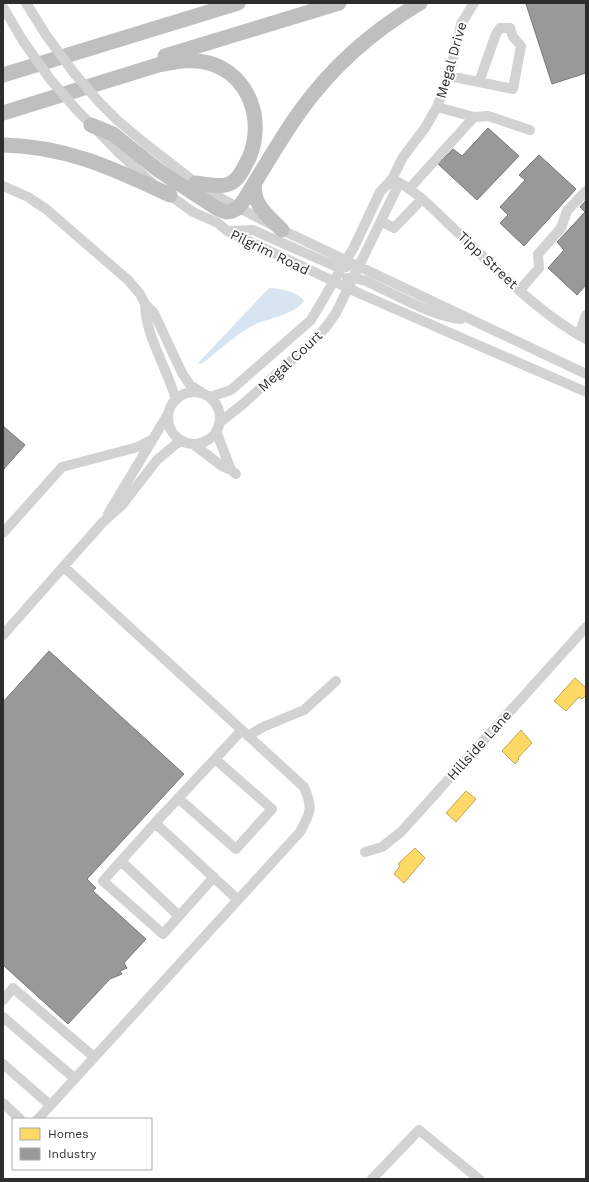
<svg xmlns="http://www.w3.org/2000/svg" width="589" height="1182" viewBox="0 0 589 1182" font-family="'Work Sans',sans-serif">
<style>
.water{fill:#d8e5f0}
.homes{fill:#ffd966;stroke:#c0a555}
.industry{fill:#999;stroke:#797979}
.lines{fill:none;stroke-linecap:round;stroke-linejoin:round}
.minor{stroke:#d2d2d2;stroke-width:10}
.highway{stroke:#bfbfbf;stroke-width:15}
.minor-bridge{stroke:#d2d2d2;stroke-width:10}
.labels{text-anchor:middle;dominant-baseline:central;stroke-width:4;stroke-linejoin:round;paint-order:stroke}
.street-label{font-size:14px;fill:#2d2d2d;stroke:#fff}
</style>
<rect width="100%" height="100%" fill="#fff"/>
<!-- water -->
<path class="water" d="M269,288C278,288 300,292 304,301C293,316 270,317 254,325C235,335 219,350 202,364L198,363Z"/>
<!-- homes -->
<path class="homes" d="M575,678L586,688V697L585,696L582,699L579,697L566,711L554,701Z
M521,730L532,743L518,758L519,759L515,764L502,751Z
M466,791L476,799L456,822L446,813Z
M415,848L425,858L404,883L394,874L400,866L398,864Z"/>
<!-- industry -->
<path class="industry" d="M530,3H586V73L552,84L526,4Z
M488,128L519,156L477,200L438,164L453,149L462,156Z
M539,155L576,189L524,246L500,223L508,215L500,207L525,180L519,175Z
M586,200V285L577,295L548,268L564,250L557,242L585,212L580,207Z
M3,426L25,445L3,470Z
M49,651L184,774L87,879L96,888L93,891L146,939L124,963L127,968L120,971L122,974L110,979L68,1024L3,965V702Z"/>
<g class="lines">
<!-- minor -->
<path class="minor" d="M26,3L46,35
M3,7L23,41
M449,76L513,89L521,46L513,37L510,28H500L496,34L479,82
M99,102L117,120L147,145L196,183L224,200L282,230L586,374
M437,107L474,117L488,116L530,130
M76,109L119,153L152,183
M392,179C416,190 435,211 453,228C495,267 536,312 586,339
M3,186L28,197L46,209L128,280L140,294L145,304L154,313L182,373L190,385L201,392
M409,189L474,117
M165,192L193,212L218,223L227,231L363,295L586,392
M381,221L394,228L422,199
M229,231L253,230L337,267H347
M347,278C360,277 371,283 382,289C407,300 433,316 461,319
M520,290L539,268L538,254L561,228L567,211L586,191
M145,304C146,338 167,367 176,400
M579,335L586,315
M168 418a26 26 0 1 1 52 0a26 26 0 1 1-52 0Z
M210,397L231,390L311,320L354,247L380,192L392,179L403,157L425,128L437,107L450,72L461,24L474,3
M219,423L243,404L310,344L326,327L336,313L396,190L392,179
M216,431L231,470
M193,444L222,466L231,470L236,474
M108,514L168,414
M3,533L62,467L138,447L153,439
M3,635L103,522L122,505L157,460L176,444L182,441
M248,736L263,727L304,710L336,681
M178,798L236,849L272,809L215,759
M155,823L242,730
M365,852L382,847L401,832L586,627
M121,861L179,916
M214,877L163,934L103,881L155,823L237,899
M3,1000L13,988L94,1057
M3,1017L74,1078
M3,1064L50,1105
M3,1103L20,1119
M38,1119L300,832C311,812 313,808 304,787L65,568
M372,1179L419,1130L479,1179"/>
<!-- highway -->
<path class="highway" d="M165,56L339,3
M3,75L238,3
M3,113L158,65C175,62 192,58 209,63C250,75 265,121 249,158C244,167 240,179 229,184C220,188 206,184 196,183
M91,125L113,134L158,170L218,209L226,212L232,211L238,208L244,200C263,170 280,139 301,110C332,67 374,30 420,3
M3,145C66,146 114,169 170,195
M255,182C251,204 268,216 282,230"/>
<!-- minor-bridge -->
<path class="minor-bridge" d="M46,35L74,73L99,102
M23,41L50,79L76,109"/>
</g>
<g class="labels">
<!-- street labels -->
<g class="street-label">
<text transform="translate(451 60) rotate(-74)">Megal Drive</text>
<text transform="translate(270 252) rotate(26)">Pilgrim Road</text>
<text transform="translate(488 260) rotate(43)">Tipp Street</text>
<text transform="translate(290 361) rotate(-43)">Megal Court</text>
<text transform="translate(479 745) rotate(-48)">Hillside Lane</text>
</g>
</g>
<!-- border -->
<rect width="589" height="1182" fill="none" stroke="#2d2d2d" stroke-width="8"/>
<!-- legend -->
<rect x="12" y="1118" width="140" height="52" fill="#ffffff" stroke="#ababab"/>
<rect x="20" y="1128" width="20" height="12" fill="#ffd966" stroke="#ababab"/>
<text x="48" y="1138" font-size="12" fill="#2d2d2d">Homes</text>
<rect x="20" y="1148" width="20" height="12" fill="#999999" stroke="#ababab"/>
<text x="48" y="1158" font-size="12" fill="#2d2d2d">Industry</text>
</svg>
